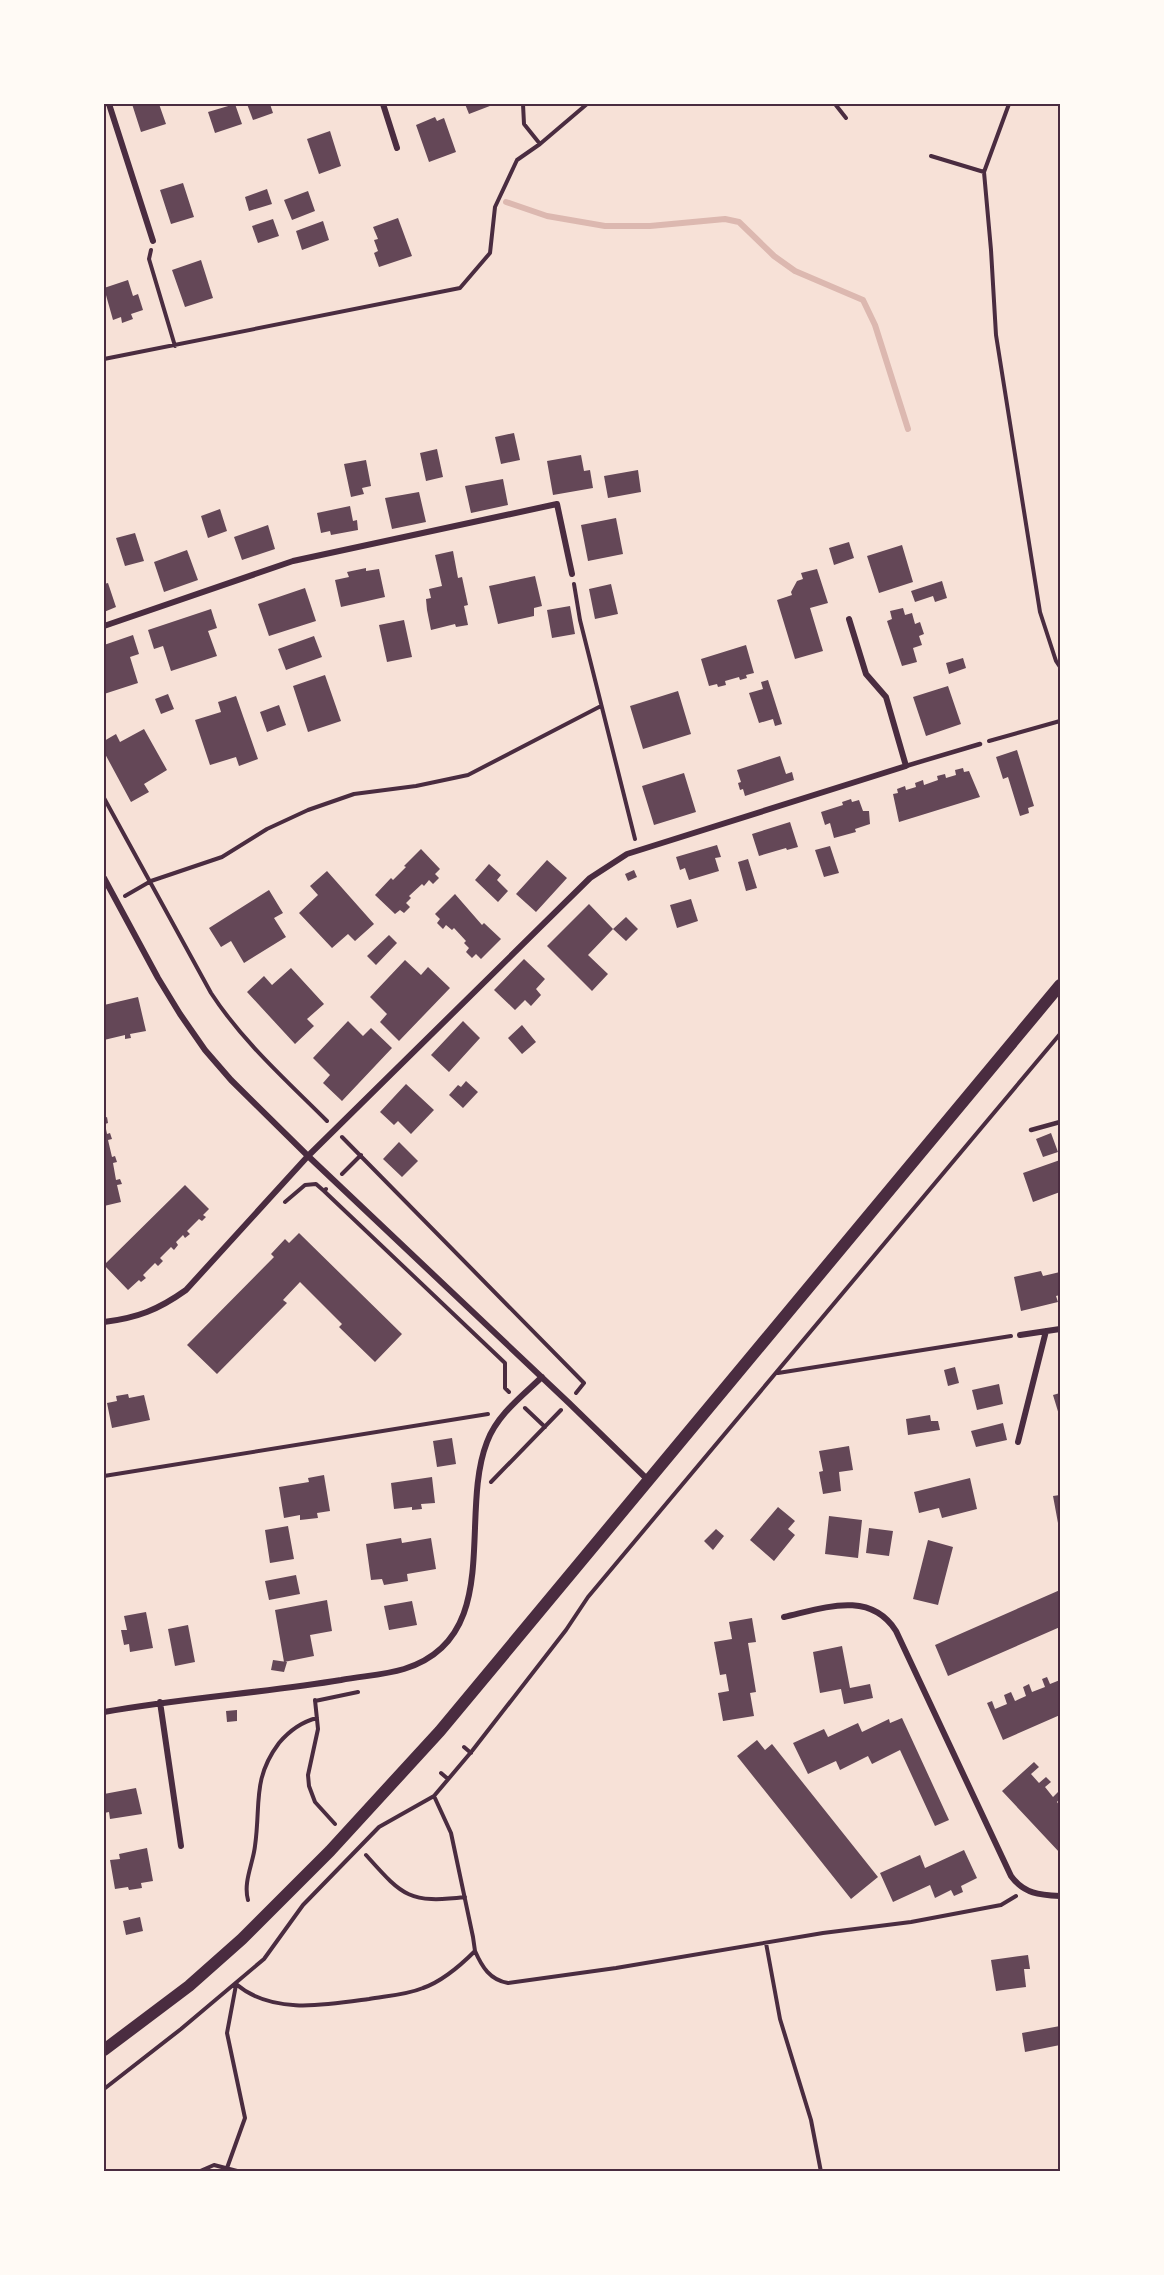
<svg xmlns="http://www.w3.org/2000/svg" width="1164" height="2275" viewBox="0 0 1164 2275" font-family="'DM Sans',sans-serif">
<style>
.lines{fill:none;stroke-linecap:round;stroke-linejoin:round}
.stream{stroke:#dcb8b0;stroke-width:6}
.building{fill:#644757}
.path{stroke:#4a2c40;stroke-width:4}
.service{stroke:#4a2c40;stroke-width:4.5}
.minor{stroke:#4a2c40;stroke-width:6}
.secondary{stroke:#4a2c40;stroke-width:12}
.neatline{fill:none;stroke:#4a2c40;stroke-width:2}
</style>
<rect width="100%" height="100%" fill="#f7e1d7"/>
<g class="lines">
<!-- stream -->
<path class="stream" d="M506,202L547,216L605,226H650L725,219L739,222L774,256L795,271L863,300L875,325L908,429"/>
</g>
<!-- building -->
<path class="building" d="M132,104H159L166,124L141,132Z
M235,104L242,124L215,133L208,112Z
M247,104H270L273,113L253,120Z
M465,104H495L469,114Z
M435,117L437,121L444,118L456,152L429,162L416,125Z
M330,131L341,166L319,174L307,139Z
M183,183L194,217L171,224L160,190Z
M267,189L272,204L249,211L245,197Z
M308,191L315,211L292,220L284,200Z
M398,218L412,256L379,267L374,253L378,251L374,240L378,239L373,227Z
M273,219L279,236L258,243L252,226Z
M323,221L329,240L302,250L296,231Z
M201,260L213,298L185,307L172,270Z
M128,280L133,296L138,294L143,310L131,314L133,319L122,323L121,317L113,320L104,288Z
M514,433L520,460L501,464L495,437Z
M437,449L443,477L426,481L420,453Z
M581,455L584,471L590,470L593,488L553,495L547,461Z
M366,460L371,486L362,488L364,494L351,497L344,464Z
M638,470L641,492L608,498L604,476Z
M503,479L508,505L471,513L465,486Z
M419,492L426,522L392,529L385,498Z
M350,506L353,521L357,520L358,530L331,535L330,531L321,533L317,513Z
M220,509L227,531L208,538L201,516Z
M616,518L623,554L588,561L581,525Z
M268,525L275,549L242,560L234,537Z
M135,533L144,561L125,566L116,538Z
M849,542L854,558L834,565L829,548Z
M902,545L913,582L879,593L867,556Z
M187,550L198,580L164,592L154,562Z
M453,551L458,578L462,577L468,605L464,606L468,625L456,627L455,624L431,630L427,610L426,599L431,598L429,589L442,586L435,555Z
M366,568V571L379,569L385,597L341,607L335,580L349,577L347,572Z
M817,569L828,603L810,608L823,651L795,659L777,600L792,595L791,592L797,581L803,579L801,573Z
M535,576L542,606L534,608V616L498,624L489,586Z
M942,581L947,598L935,602L933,596L915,602L911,591Z
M108,583L116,607L104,612V584Z
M611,584L618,614L595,619L589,589Z
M305,588L316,621L269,636L258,604Z
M570,606L575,634L552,638L547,610Z
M903,608L905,615L912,613L915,624L920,622L924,634L919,636L922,645L913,648L917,662L902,666L887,621L892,619L890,611Z
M211,609L217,628L208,631L217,656L171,671L163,646L154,649L148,630Z
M404,620L412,657L387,662L379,625Z
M133,635L139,654L130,657L138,683L104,694V645Z
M314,636L322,657L286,670L278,649Z
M746,645L754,673L746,675L747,678L740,680L739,677L725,681L726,685L718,687L717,684L709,686L701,659Z
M963,658L966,668L949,674L946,663Z
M325,675L341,721L308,732L293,686Z
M768,680L782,724L775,726L773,719L759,723L749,693L763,689L761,682Z
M948,686L961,724L926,736L913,697Z
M678,691L691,734L643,749L630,706Z
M168,694L174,709L161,714L155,699Z
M236,696L258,759L239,766L236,757L210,765L195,720L221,712L218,702Z
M279,705L286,725L267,732L260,712Z
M144,729L167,770L144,784L149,792L131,802L104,752V741L116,734L120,742Z
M1017,750L1034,806L1028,808L1029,813L1020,816L1008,777L1003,779L996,757Z
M780,756L786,774L792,772L794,780L745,796L743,789L740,790L738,783L741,782L737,770Z
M963,768L964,772L969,771L980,797L899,822L893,794L898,793L897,789L905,786L906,790L916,787L915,783L923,780L924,785L938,780L937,776L945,774L946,778L956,775L955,770Z
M684,773L696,812L654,825L642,786Z
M851,799L852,802L859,800L863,811H869L870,824L855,829L856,832L834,838L830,823L825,825L821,812L843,805L842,802Z
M790,822L798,847L787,850L786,848L759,856L752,834Z
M717,845L721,857L715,858L719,871L689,880L685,868L680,870L676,857Z
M830,846L839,873L824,877L815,850Z
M421,849L440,869L435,874L439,878L433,884L429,880L424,886L422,884L409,896L411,898L406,903L410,907L404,913L400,910L395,914L375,895L391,878L393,880L406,867L404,866Z
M748,859L757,888L746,891L738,862Z
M547,860L567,878L536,912L516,894Z
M489,864L501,875L497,880L508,891L498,902L475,880Z
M634,870L637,877L628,881L625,874Z
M327,871L374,924L355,941L348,934L332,948L299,913L318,895L310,886Z
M269,890L283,913L274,918L286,937L244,963L231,941L221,947L209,928Z
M455,894L482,925L484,923L501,939L481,959L476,954L472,958L466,952L469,948L464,943L466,941L454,928L452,930L446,925L443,929L437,923L440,919L435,914Z
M691,899L698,921L677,928L670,905Z
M589,904L613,929L588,955L608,974L592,991L547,946Z
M626,917L638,929L626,941L613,929Z
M389,935L397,943L376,965L367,956Z
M524,959L545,979L536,989L541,995L531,1006L525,1000L515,1010L494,990Z
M405,960L421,975L428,967L450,988L399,1041L380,1022L387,1014L370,997Z
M291,968L324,1004L307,1019L314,1026L295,1044L247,992L264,976L272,985Z
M138,997L146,1031L130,1034L131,1038L125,1039V1035L104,1040V1005Z
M348,1021L363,1036L371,1028L392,1048L342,1101L323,1083L330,1075L313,1058Z
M463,1021L480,1038L449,1072L431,1055Z
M522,1025L536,1042L522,1054L508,1038Z
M466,1081L478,1092L463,1108L449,1095L458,1085L461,1087Z
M406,1084L434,1110L411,1134L398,1121L394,1125L380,1112Z
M107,1117L108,1123L105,1124L107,1134L110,1133L112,1139L108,1140L112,1157L115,1156L117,1162L113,1163L116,1180L120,1179L122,1184L117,1185L121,1202L104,1206V1118Z
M1051,1133L1058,1152L1043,1157L1036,1139Z
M399,1142L418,1161L402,1177L383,1159Z
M1060,1160V1192L1033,1202L1023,1173Z
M185,1185L209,1209L203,1215L206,1217L202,1221L199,1219L187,1231L190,1234L185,1238L183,1235L176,1242L178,1245L174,1250L171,1247L160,1258L163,1261L158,1266L155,1263L143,1275L146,1278L141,1282L139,1280L128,1290L104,1265Z
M299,1233L402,1334L375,1362L339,1327L342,1324L300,1282L283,1300L287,1303L217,1374L187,1345L274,1257L271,1254L285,1239L289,1243Z
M1041,1271L1043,1276L1060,1272V1295L1056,1296L1058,1302L1021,1311L1014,1277Z
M955,1367L959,1383L948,1386L944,1370Z
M999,1384L1003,1404L977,1410L972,1390Z
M1060,1393V1418L1053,1395Z
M128,1394L129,1398L144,1395L150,1420L112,1428L107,1403L117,1401L116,1396Z
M930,1415L931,1421H938L940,1430L908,1435L906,1419Z
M1003,1423L1007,1440L976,1447L971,1431Z
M452,1438L456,1464L437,1467L433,1441Z
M849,1446L853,1470L839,1472L841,1491L823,1494L819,1472L823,1471L819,1451Z
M324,1475L330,1511L317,1513L318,1518L300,1520V1515L284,1518L279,1487L309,1482L308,1478Z
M432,1477L435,1503L421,1504L422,1509L412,1510V1507L394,1509L391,1483Z
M970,1478L977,1509L942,1518L939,1508L919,1513L914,1492Z
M1060,1495V1523H1058L1053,1496Z
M778,1507L795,1521L788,1529L795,1535L774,1561L750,1540Z
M829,1516L862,1520L858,1558L825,1554Z
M288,1526L294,1559L270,1563L265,1530Z
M869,1528L893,1531L889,1556L866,1553Z
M716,1529L724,1536L713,1550L704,1541Z
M401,1538L402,1543L431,1538L436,1569L407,1574L408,1581L384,1585L382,1579L371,1580L366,1544Z
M928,1540L953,1547L938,1605L913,1599Z
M296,1575L300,1594L269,1600L265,1581Z
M1060,1590V1627L948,1676L935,1645Z
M327,1600L332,1631L310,1635L314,1656L284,1662L275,1610Z
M412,1601L417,1625L389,1630L384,1606Z
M146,1612L153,1648L130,1652L129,1644L124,1645L121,1630H127L124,1616Z
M752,1618L756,1642L748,1643L756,1692L750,1693L754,1716L723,1721L718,1693L729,1691L726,1674L720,1675L714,1642L732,1639L729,1622Z
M188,1625L195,1662L175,1666L168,1629Z
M842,1646L850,1688L870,1684L873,1698L844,1704L841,1689L820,1693L813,1652Z
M273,1660L287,1662L284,1672L271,1670Z
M1047,1677L1050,1684L1060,1680V1715L1003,1740L987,1703L992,1701L995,1709L1007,1704L1004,1695L1011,1692L1015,1701L1026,1696L1023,1687L1029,1684L1032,1692L1045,1687L1042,1679Z
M237,1710V1721L227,1722L226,1711Z
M902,1718L949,1820L935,1826L900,1750L872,1764L868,1756L840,1770L836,1761L808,1774L793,1743L824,1729L828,1737L858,1723L862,1732L889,1719L890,1723Z
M757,1740L765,1750L772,1744L878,1877L851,1899L737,1756Z
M1034,1762L1039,1767L1031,1774L1039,1783L1046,1777L1051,1782L1045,1787L1053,1797L1058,1792L1060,1795V1798L1057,1802L1060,1806V1853L1002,1791Z
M136,1788L142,1814L110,1819L109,1812L104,1813V1794Z
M147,1848L153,1881L141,1883L142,1888L129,1890L128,1887L115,1889L110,1860L120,1859L119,1854Z
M964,1850L977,1878L961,1886L963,1892L954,1896L951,1890L935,1898L930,1885L893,1902L880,1873L920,1855L925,1868Z
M140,1917L143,1931L126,1935L123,1921Z
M1028,1955L1030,1969H1024L1026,1987L996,1991L991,1960Z
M1060,2026V2045L1025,2052L1022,2033Z"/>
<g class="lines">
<!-- path -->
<path class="path" d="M523,104L524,124L540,144
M835,104L846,118
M1009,104L984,172L991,250L996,335L1040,612L1056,661L1060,667
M931,156L984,172
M151,250L149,259L175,346
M104,359L460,288L490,253L495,207L517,160L540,144L587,104
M574,584L580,620L635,839
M989,741L1060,721
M104,798L211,993C243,1042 286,1080 327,1121
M125,896L151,881L222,857L267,829L308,810L354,794L416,786L468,775L601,706
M342,1137L584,1383L576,1393
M342,1174L361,1155
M326,1189L324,1191L505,1363V1388L509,1392
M285,1202L305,1185L316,1184L324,1191
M778,1373L1011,1336
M525,1408L545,1427
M104,1476L488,1414
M491,1482L561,1410
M315,1700L318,1729L308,1775L309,1786L315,1802L335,1824
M315,1701L358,1692
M464,1747L471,1753
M441,1773L448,1779
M366,1855C402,1895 408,1904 465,1897
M248,1900C243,1882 253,1864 255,1846C261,1804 252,1779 279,1743C290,1730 301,1722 317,1718
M766,1943L780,2019L811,2120L821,2172
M475,1951C482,1967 490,1980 508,1983L616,1968L823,1933L911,1922L1001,1905L1016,1896
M236,1984C272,2015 326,2005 369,1999C386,1996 406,1995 423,1988C443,1981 460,1966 475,1951L473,1937L451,1833L434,1796
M104,2089L181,2029L264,1959L303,1905L379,1827L434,1796L472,1751L566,1630L588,1597L1060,1034
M227,2168L245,2118L227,2033L236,1985
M198,2172L214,2165L241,2172"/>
<!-- service -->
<path class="service" d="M906,766L980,744
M1031,1130L1060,1122"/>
<!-- minor -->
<path class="minor" d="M109,104L153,241
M383,104L397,148
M104,626L293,561L557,504L572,574
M104,878L158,978L180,1014L205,1050L231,1080L308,1156L569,1403L648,1480
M104,1322C137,1318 158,1310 186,1290L308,1156L590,878L627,854L906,766L886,697L866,674L849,619
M1020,1335L1060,1329
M1018,1442L1046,1331
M784,1617C824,1608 870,1590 896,1631L1011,1876C1024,1894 1040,1895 1060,1896
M160,1702L181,1846
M104,1712C182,1698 262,1693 341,1680C362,1676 384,1675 404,1669C505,1638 458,1516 487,1442C497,1415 522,1396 542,1377"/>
<!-- secondary -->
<path class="secondary" d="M104,2050L189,1986L242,1939L330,1851L440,1731L1060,985"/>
</g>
<!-- border -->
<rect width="1164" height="2275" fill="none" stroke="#fffaf5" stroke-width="210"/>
<rect x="105" y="105" width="954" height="2065" class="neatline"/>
</svg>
